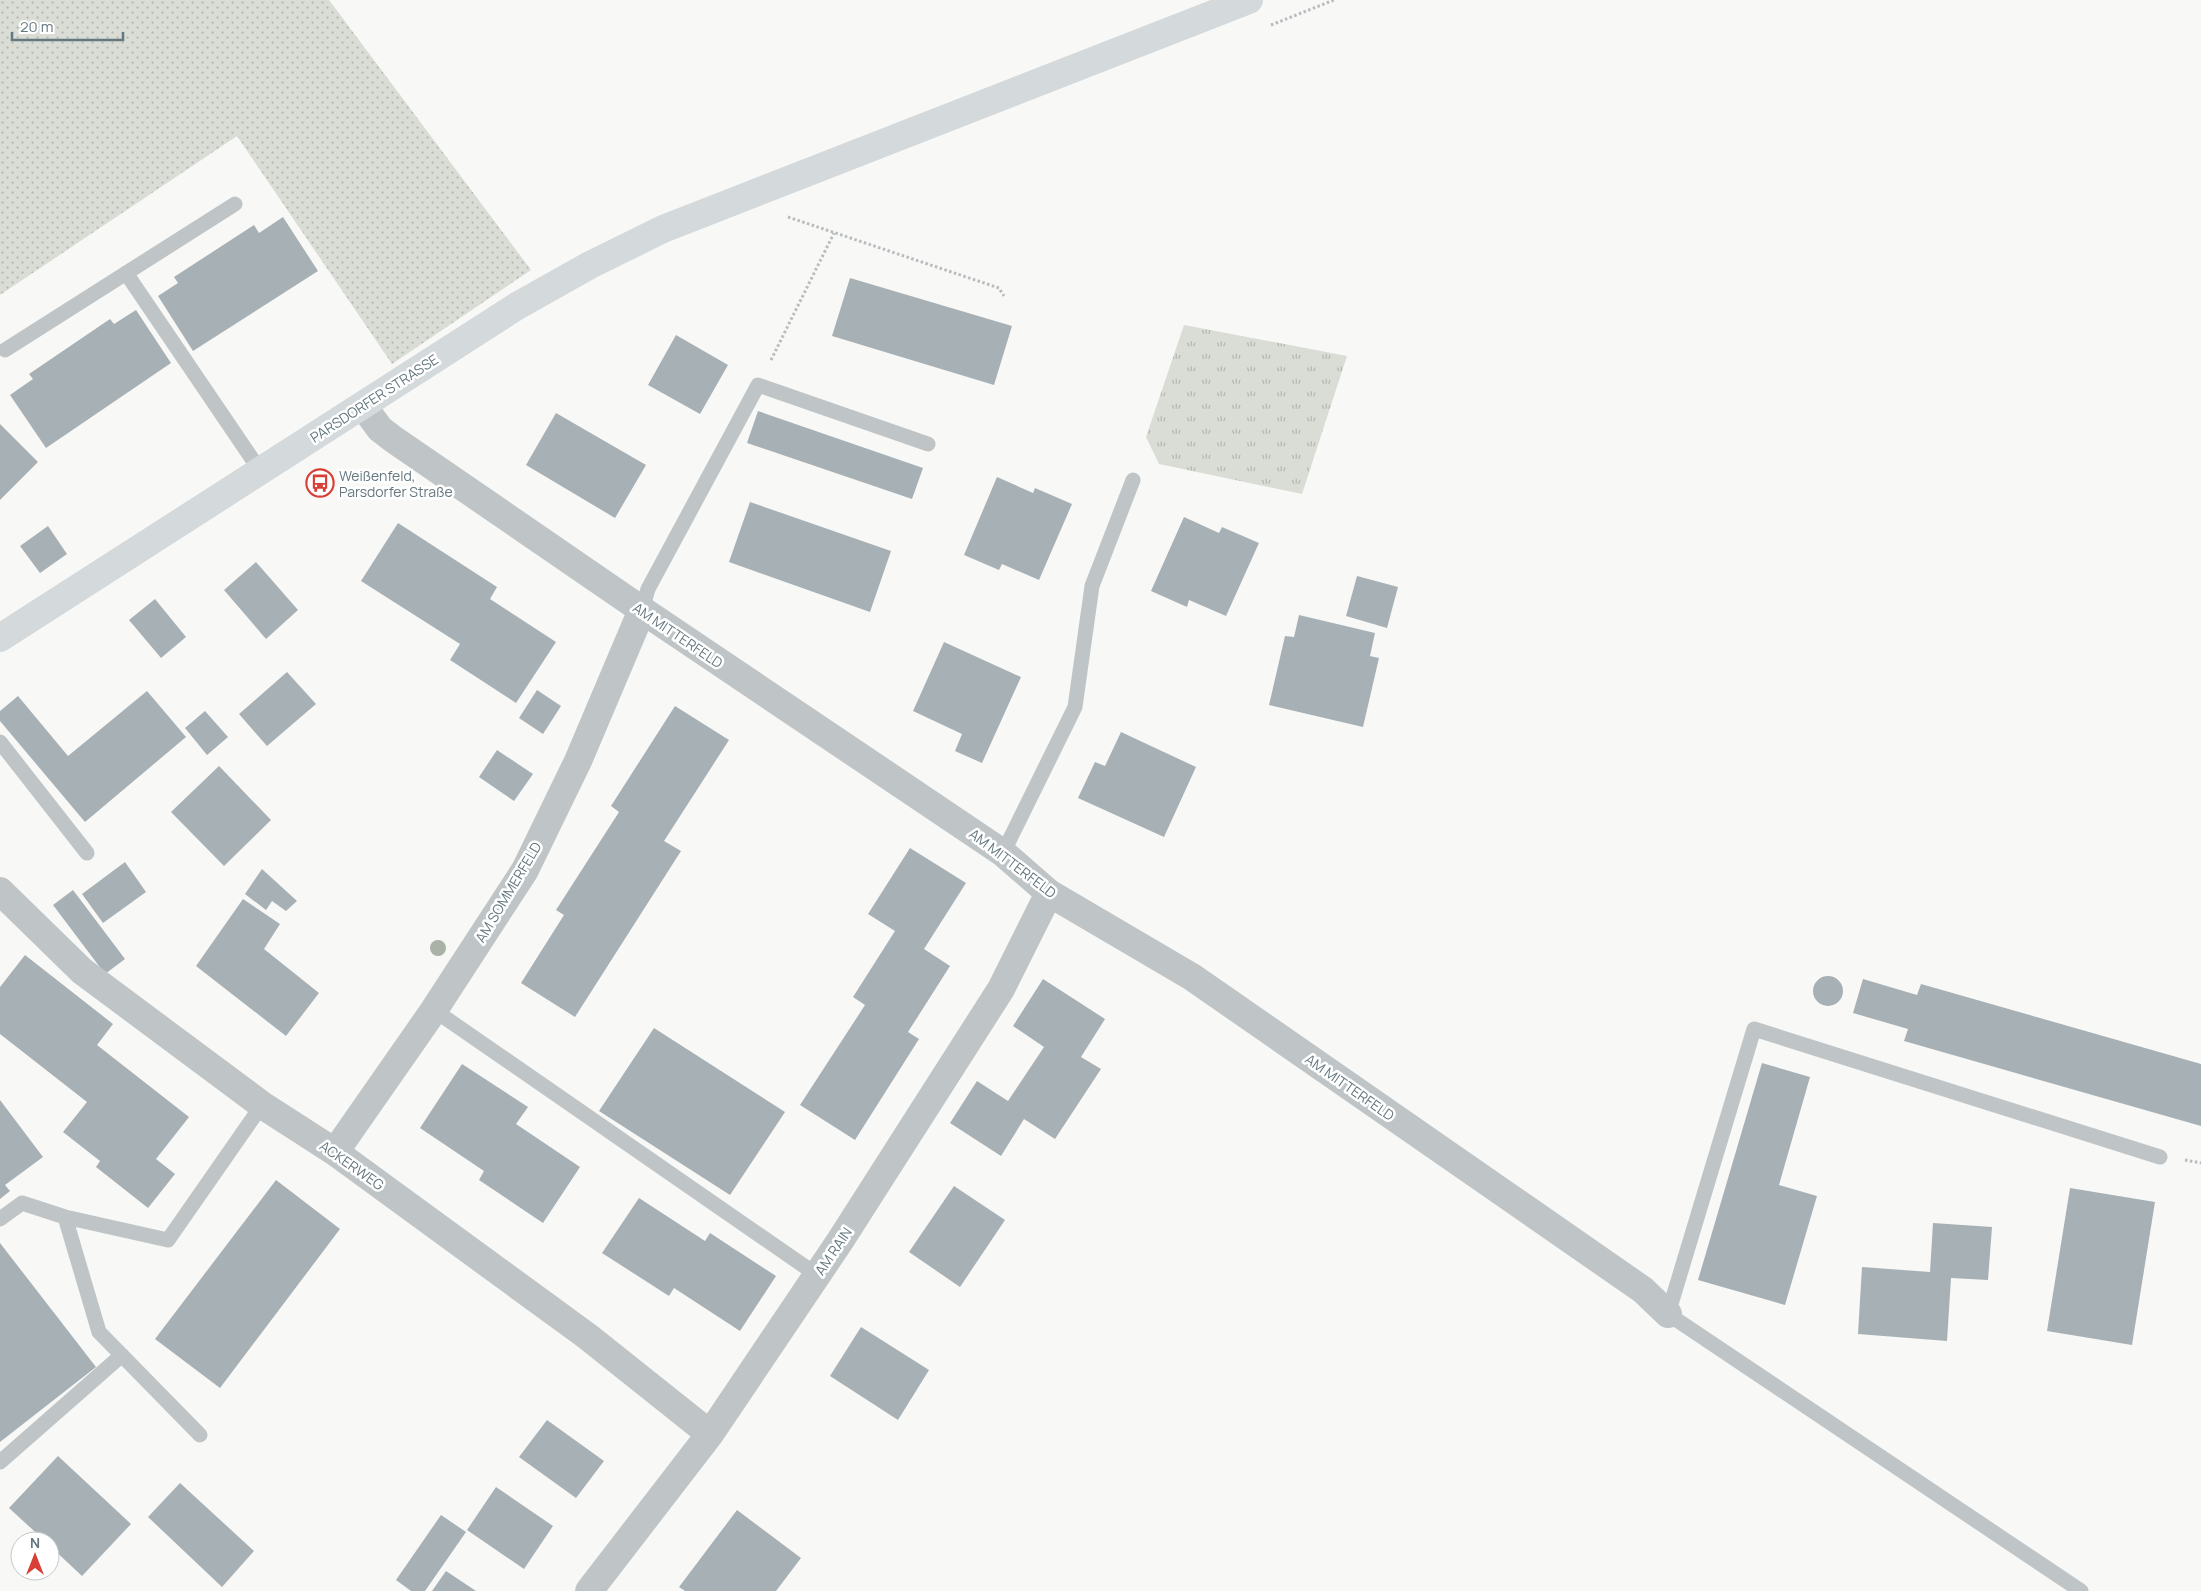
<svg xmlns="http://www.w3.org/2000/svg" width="2201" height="1591" viewBox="0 0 2201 1591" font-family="Manrope,sans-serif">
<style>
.grass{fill:url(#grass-dots)}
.park{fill:url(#park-tufts)}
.building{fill:#a7b1b5}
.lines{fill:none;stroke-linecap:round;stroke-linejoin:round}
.path{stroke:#b8bcbe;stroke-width:3;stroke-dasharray:2.5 2.5;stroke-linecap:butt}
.lane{stroke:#bfc5c7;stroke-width:15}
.street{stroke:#bfc5c7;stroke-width:28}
.secondary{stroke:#d4d9db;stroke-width:28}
.tree{fill:#aab1a6}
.labels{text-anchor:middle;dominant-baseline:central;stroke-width:5;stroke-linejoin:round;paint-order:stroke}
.street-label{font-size:14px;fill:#65787f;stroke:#fff}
.poi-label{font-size:14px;fill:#65787f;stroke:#fff;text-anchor:start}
</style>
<defs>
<pattern id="grass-dots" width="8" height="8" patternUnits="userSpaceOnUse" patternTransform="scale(1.25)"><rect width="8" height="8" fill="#d9ddd5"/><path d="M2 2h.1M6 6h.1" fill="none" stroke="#b4b8b2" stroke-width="1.8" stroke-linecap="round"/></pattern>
<pattern id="park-tufts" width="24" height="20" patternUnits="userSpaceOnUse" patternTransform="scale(1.25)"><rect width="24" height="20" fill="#d9ddd5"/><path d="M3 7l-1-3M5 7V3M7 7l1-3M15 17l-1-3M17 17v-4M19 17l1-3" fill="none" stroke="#b4b8b2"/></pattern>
</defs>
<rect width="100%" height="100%" fill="#f8f8f6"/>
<!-- grass -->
<path class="grass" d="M0,0H329L531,270L392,364L237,136L0,295Z"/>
<!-- park -->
<path class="park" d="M1184,325L1347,356L1302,494L1159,464L1146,437Z"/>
<!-- building -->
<path class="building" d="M283,217L318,271L193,351L158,296L178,283L174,277L254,225L259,233Z
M850,278L1012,326L994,385L832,336Z
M136,310L171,363L46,448L10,395L33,379L29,374L110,319L114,324Z
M676,335L728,365L700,414L648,385Z
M758,411L923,468L912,499L747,443Z
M556,413L646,465L615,518L526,465Z
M0,424L38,462L0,500Z
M997,477L1033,493L1035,488L1072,504L1039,580L1002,564L999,570L964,555Z
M750,502L891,551L870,612L729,562Z
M1184,517L1219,533L1222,527L1259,543L1226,616L1189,600L1187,607L1151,591Z
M398,523L497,587L490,599L556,642L516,703L450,660L460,644L361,581Z
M48,526L67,554L40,573L20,546Z
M256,562L298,610L266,639L224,590Z
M1357,576L1398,587L1387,628L1346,616Z
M155,599L186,637L161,658L129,620Z
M1299,615L1375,633L1370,656L1379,658L1363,727L1269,705L1285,636L1294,637Z
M944,642L1021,677L982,763L955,751L962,734L913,711Z
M287,672L316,704L267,746L239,714Z
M537,690L561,706L543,734L519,718Z
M147,691L186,737L85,822L0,721V711L18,696L68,756Z
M675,706L729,740L664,841L681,851L575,1017L521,983L564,915L556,910L619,812L611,806Z
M205,711L228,737L207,755L185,728Z
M1121,732L1196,767L1164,837L1078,798L1095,762L1105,766Z
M497,750L533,774L514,801L479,777Z
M219,766L271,820L224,866L171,812Z
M910,848L966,883L924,949L950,966L908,1032L919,1039L855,1140L800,1105L865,1005L853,997L895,931L868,914Z
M125,862L146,892L103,923L82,894Z
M262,869L297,901L286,911L272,901L266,910L245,894Z
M73,890L125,959L105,974L53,905Z
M243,899L280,924L264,949L319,993L286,1036L196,966Z
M25,955L113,1024L97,1045L189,1117L156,1159L175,1174L148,1208L96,1167L100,1161L63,1132L87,1102L0,1034V987Z
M1813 991a15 15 0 1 1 30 0a15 15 0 1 1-30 0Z
M1043,979L1105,1019L1081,1057L1101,1069L1055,1139L1024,1119L1001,1156L950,1123L977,1081L1008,1101L1044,1047L1013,1026Z
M1863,979L1917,995L1921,984L2201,1064V1126L1904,1041L1908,1029L1853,1013Z
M654,1028L785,1112L730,1195L599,1111Z
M1762,1063L1810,1077L1779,1185L1817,1196L1785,1305L1698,1280Z
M462,1064L528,1107L516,1124L580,1167L543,1223L479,1180L484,1171L420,1128Z
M0,1100L43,1157L5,1185L10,1191L0,1199Z
M276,1180L340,1229L220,1388L155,1339Z
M954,1186L1005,1220L960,1287L909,1252Z
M2070,1188L2155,1202L2132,1345L2047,1331Z
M639,1198L705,1241L710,1233L776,1276L740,1331L674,1288L669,1296L602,1253Z
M1933,1223L1992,1227L1988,1280L1951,1278L1947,1341L1858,1334L1862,1267L1930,1272Z
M0,1243L96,1367L0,1442Z
M861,1327L929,1370L898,1420L830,1376Z
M547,1420L604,1461L576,1498L519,1457Z
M58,1456L131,1524L82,1576L50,1546V1541H45L9,1508Z
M180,1483L254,1551L222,1587L148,1517Z
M496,1487L553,1526L524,1569L467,1530Z
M737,1510L801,1558L776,1591H685L679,1587Z
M441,1515L466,1532L425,1591H411L396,1580Z
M446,1571L476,1591H432Z"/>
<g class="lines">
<!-- path -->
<path class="path" d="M1271,25L1334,0
M788,217L999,288L1004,296
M771,360L834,233
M2185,1160L2201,1163"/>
<!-- lane -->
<path class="lane" d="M126,273L261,472
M5,350L235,204
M642,610L648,589L758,385L928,444
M0,742L87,853
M1003,853L1075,707L1092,586L1133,480
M434,1010L817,1275
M65,1217L99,1332L200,1435
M0,1219L22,1203L65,1217L168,1240L262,1105
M0,1462L122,1355
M2081,1591L1668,1314L1754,1029L2160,1157"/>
<!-- street -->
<path class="street" d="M363,406L380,429L393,439L642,610L1003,853L1049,893L1192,977L1643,1290L1668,1314
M0,891L82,971L262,1105L335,1152L587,1336L710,1434
M335,1152L434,1010L525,870L578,761L642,610
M589,1591L710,1434L840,1241L1001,989L1049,893"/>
<!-- secondary -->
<path class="secondary" d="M0,638L517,306L590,265L663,229L1249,0"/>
</g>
<!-- trees -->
<circle class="tree" cx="438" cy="948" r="8"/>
<!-- icons -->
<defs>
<g id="bus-ring" transform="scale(1.4375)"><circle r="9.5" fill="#fff" stroke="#d83f36" stroke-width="1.5"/><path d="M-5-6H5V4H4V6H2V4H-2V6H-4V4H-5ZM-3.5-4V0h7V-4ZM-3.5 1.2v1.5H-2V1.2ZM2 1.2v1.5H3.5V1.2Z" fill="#d83f36"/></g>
</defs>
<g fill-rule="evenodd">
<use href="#bus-ring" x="320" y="483"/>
</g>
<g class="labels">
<!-- street labels -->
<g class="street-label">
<text transform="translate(374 398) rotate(-33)">PARSDORFER STRASSE</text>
<text transform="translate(678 635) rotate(34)">AM MITTERFELD</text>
<text transform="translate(1013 863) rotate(37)">AM MITTERFELD</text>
<text transform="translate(508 892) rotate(-59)">AM SOMMERFELD</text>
<text transform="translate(1350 1087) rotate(35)">AM MITTERFELD</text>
<text transform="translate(352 1165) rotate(35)">ACKERWEG</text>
<text transform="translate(833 1251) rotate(-56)">AM RAIN</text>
</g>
<!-- poi labels -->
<g class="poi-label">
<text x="339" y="475">Weißenfeld,<tspan x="339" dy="16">Parsdorfer Straße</tspan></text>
</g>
</g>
<!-- north arrow -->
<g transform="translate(35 1556)"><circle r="24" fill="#ffffff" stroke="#c1c9cc"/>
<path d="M0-4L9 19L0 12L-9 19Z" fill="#d83f36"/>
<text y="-8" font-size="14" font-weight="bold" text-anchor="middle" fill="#65787f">N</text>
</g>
<!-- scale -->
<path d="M12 32v8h111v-8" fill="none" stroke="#65787f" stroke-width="2.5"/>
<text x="20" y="32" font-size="15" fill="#65787f" stroke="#ffffff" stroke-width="4" paint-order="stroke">20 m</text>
</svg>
